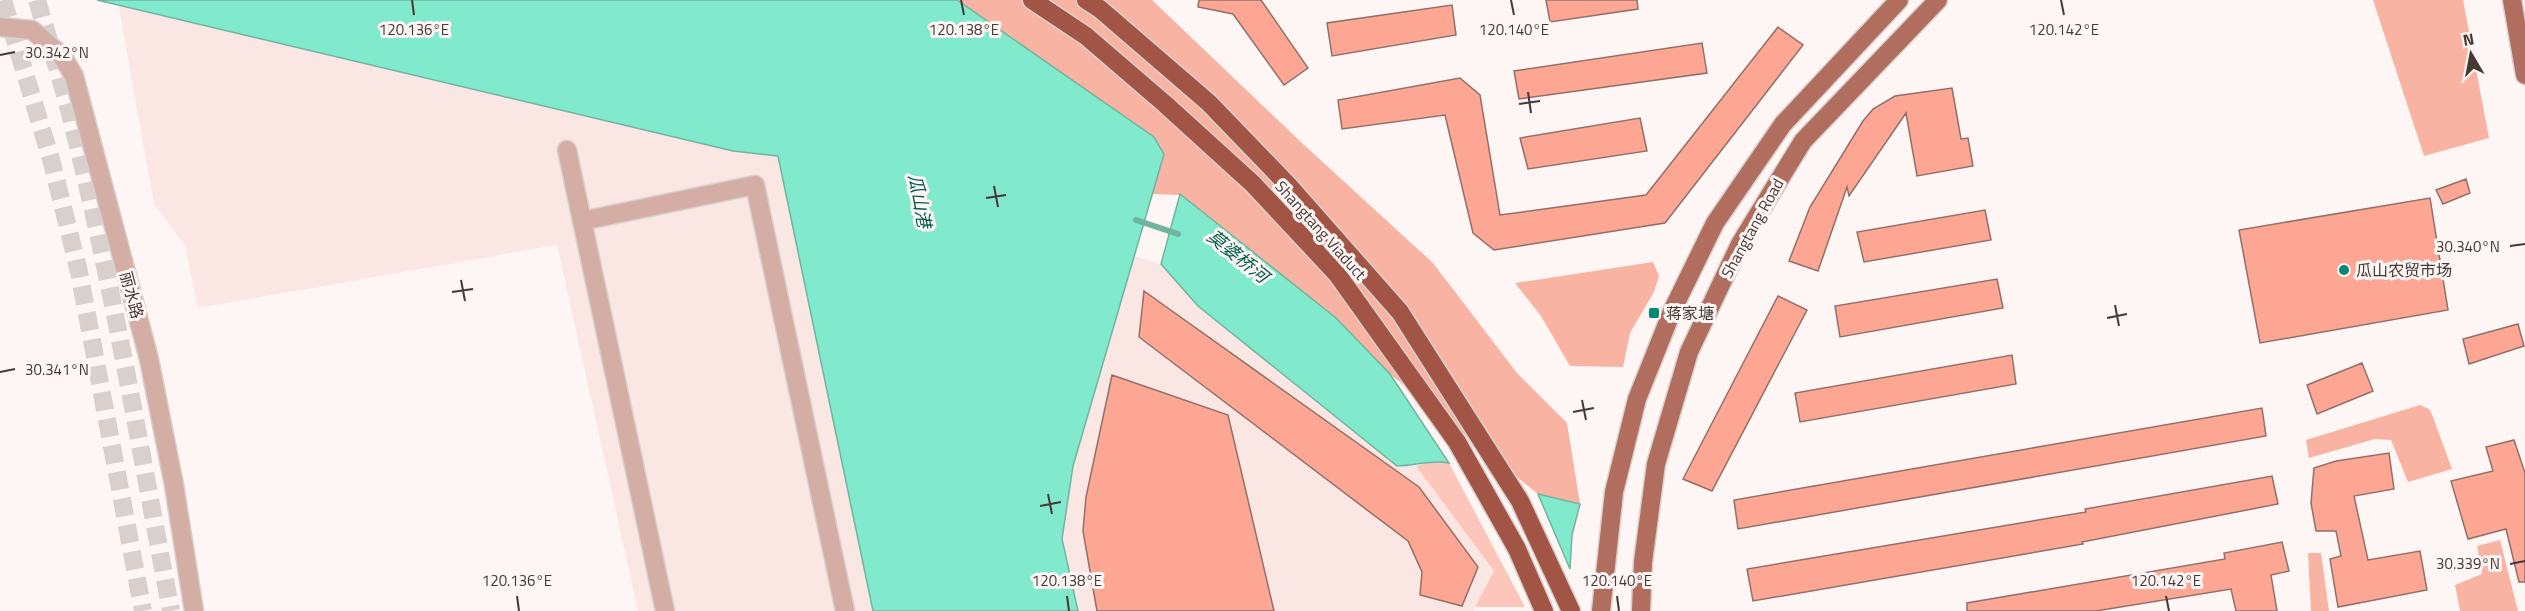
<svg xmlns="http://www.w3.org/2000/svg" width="2525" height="611" viewBox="0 0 2525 611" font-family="'Titillium Web','Noto Sans SC',sans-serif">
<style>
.built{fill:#fae7e3}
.green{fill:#fcc6ba}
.forest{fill:#f8b3a3}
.water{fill:#81e9cc;stroke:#70b49f;stroke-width:1.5}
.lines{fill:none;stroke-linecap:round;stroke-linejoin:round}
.stream{stroke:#70b49f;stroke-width:6}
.building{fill:#fca693;stroke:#917069;stroke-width:1.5}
.major-tunnel{stroke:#d9d0ce;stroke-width:18;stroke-dasharray:18 9;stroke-linecap:butt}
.minor-casing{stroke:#d9d0ce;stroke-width:21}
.major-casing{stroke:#d9d0ce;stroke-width:21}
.highway-casing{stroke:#d9d0ce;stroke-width:21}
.minor{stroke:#d4ada4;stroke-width:18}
.major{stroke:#b16d5e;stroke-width:18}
.highway{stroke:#a25544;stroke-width:18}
.ticks{fill:none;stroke:#473835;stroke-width:2}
.poi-dot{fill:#038b72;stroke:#fef6f4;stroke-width:2}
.labels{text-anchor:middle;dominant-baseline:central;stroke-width:6;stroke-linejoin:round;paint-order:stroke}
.street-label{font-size:16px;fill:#473835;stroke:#fef6f4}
.poi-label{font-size:16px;fill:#473835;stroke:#fef6f4;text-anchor:start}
.water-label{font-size:18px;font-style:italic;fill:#025e4c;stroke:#fef6f4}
.ticks-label{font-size:15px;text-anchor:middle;fill:#473835;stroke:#fef6f4;stroke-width:6;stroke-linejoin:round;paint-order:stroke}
</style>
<rect width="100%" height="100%" fill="#fef6f4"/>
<!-- built -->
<path class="built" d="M118,3L733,151L778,156L873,611H638L557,245L198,308L185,245L154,204Z
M1134,256L1161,264L1198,306L1397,466H1416L1494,571L1473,611H1078L1062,539L1073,466Z"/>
<!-- green -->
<path class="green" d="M1437,460L1449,463L1525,607H1475L1494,571L1416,466Z"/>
<!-- forest -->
<path class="forest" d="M957,0H1152L1303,144L1433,263L1517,373L1567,423L1580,504L1538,494L1390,374L1336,318L1180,195L1152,194L1164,154L1154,137Z
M2373,0H2463L2489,138L2424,156Z
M1653,262L1659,276L1654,292L1630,333L1623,367L1570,366L1541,316L1515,283Z
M2420,405L2429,409L2433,417L2452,469L2408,482L2391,440L2375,439L2309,458L2306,440Z
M2500,540L2518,611H2460L2455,585L2482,574L2477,546Z
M2308,553H2321L2329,611H2311Z"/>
<!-- water -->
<path class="water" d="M97,0H957L1154,137L1164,154L1073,466L1062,539L1078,611H873L778,156L733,151Z
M1180,194L1336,318L1390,374L1449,463C1433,459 1415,466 1397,466L1198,306L1161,264Z
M1538,494L1580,504L1572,535L1570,569Z"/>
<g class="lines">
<!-- stream -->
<path class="stream" d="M1136,220L1178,234"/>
</g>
<!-- building -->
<path class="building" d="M1199,0H1261L1308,68L1284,85L1233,14L1198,7Z
M1546,0H1637L1638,9L1550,22Z
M1452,5L1456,35L1332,56L1327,23Z
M1778,27L1803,45L1665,223L1494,250L1473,233L1445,115L1342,129L1338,100L1460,78L1480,95L1500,215L1646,195Z
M1702,43L1707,73L1519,99L1514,71Z
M1952,88L1961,139L1968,138L1973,166L1917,176L1906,113L1849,196L1847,187L1818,271L1789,261L1810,207L1863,121L1873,109L1895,96Z
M1640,118L1647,151L1528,169L1520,138Z
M2466,179L2470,193L2443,204L2436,190Z
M2430,198L2448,310L2260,343L2239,230Z
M1985,210L1991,240L1864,262L1857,232Z
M1997,279L2003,308L1840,337L1835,306Z
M1144,291L1419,487L1478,567L1462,606L1420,595L1422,572L1408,541L1139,337Z
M1778,296L1807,310L1712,491L1683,479Z
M2518,324L2524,346L2469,364L2463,339Z
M2012,355L2016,384L1800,422L1795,393Z
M2362,363L2373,391L2317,414L2307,385Z
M1112,375L1228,415L1274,611H1097L1083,531L1086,497Z
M2262,408L2266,436L1738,529L1734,500Z
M2514,440L2525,473V582H2519L2506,529L2468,539L2451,481L2493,471L2486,447Z
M2389,453L2394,489L2354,496L2368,560L2420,551L2427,590L2338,607L2330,559L2341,556L2336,531H2316L2311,503L2314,468L2336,461Z
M2272,476L2278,504L2082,542L2083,544L1753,601L1747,569L2086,512L2085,509Z
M2282,542L2289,571L2271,575L2277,611H2236L2231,589L2096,611H1967V603L2225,559L2224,553Z"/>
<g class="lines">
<!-- major-tunnel -->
<path class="major-tunnel" d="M3,0L52,163L79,272L143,611
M37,0C49,42 63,84 73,126C113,286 140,449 171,611"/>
<!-- minor casing -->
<g class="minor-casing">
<path id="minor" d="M0,27L32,30L62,56L74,76L149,359L174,485L194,611
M567,150L665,611
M582,221L755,185L845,611"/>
</g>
<!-- major casing -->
<g class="major-casing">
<path id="major" d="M2512,0L2525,75
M1601,611L1614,492L1637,399L1673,309L1715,223L1783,124L1899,0
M1641,611L1643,562L1656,464L1689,352L1740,244L1803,141L1938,0"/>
</g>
<!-- highway casing -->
<g class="highway-casing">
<path id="highway" d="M1032,0L1086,36L1165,104L1253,184L1337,274L1457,442L1517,549L1544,611
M1086,0L1100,9L1209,103L1288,185L1400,312L1520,501L1571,611"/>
</g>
<!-- minor -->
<use href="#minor" class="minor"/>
<!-- major -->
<use href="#major" class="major"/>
<!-- highway -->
<use href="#highway" class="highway"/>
</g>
<!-- ticks -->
<path class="ticks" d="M412,0L414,15M961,0L964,15M1511,0L1514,15M2061,0L2064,15M0,55L15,52M1528,92L1531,113M1519,104L1540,101M994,186L998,207M986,198L1006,195M2510,246L2525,244M461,280L465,301M452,292L473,289M2115,305L2119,326M2107,318L2127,314M0,372L15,369M1582,400L1586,420M1573,412L1594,408M1048,494L1052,514M1040,506L1061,502M2510,564L2525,561M517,596L519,611M1067,596L1069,611M1617,596L1619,611M2166,596L2169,611"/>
<!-- markers -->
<g class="poi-dot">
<circle cx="2344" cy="270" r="6"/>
<rect x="1648" y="307" width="12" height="12" rx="3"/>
</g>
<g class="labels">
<!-- street labels -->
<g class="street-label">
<text transform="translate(1752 228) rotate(-61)">Shangtang Road</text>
<text transform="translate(1321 230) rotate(48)">Shangtang Viaduct</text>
<text transform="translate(132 295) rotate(75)">丽水路</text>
</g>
<!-- poi labels -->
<g class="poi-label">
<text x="2356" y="270">瓜山农贸市场</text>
<text x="1666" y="313">蒋家塘</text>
</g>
<!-- water labels -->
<g class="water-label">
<text transform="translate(920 201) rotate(79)">瓜山港</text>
<text transform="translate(1238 256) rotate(39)">莫婆桥河</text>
</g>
</g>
<g class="ticks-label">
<text x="414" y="35">120.136°E</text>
<text x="964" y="35">120.138°E</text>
<text x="1514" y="35">120.140°E</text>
<text x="2064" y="35">120.142°E</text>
<text x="57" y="58">30.342°N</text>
<text x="2468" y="252">30.340°N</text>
<text x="57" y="375">30.341°N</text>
<text x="2468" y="569">30.339°N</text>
<text x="517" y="586">120.136°E</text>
<text x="1067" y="586">120.138°E</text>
<text x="1617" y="586">120.140°E</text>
<text x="2166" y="586">120.142°E</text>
</g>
<!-- north arrow -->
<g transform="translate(2471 54) rotate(350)" stroke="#fef6f4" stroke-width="4.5" paint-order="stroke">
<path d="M0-4.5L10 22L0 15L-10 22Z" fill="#473835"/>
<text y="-9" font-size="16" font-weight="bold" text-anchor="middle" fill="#473835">N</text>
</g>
</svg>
